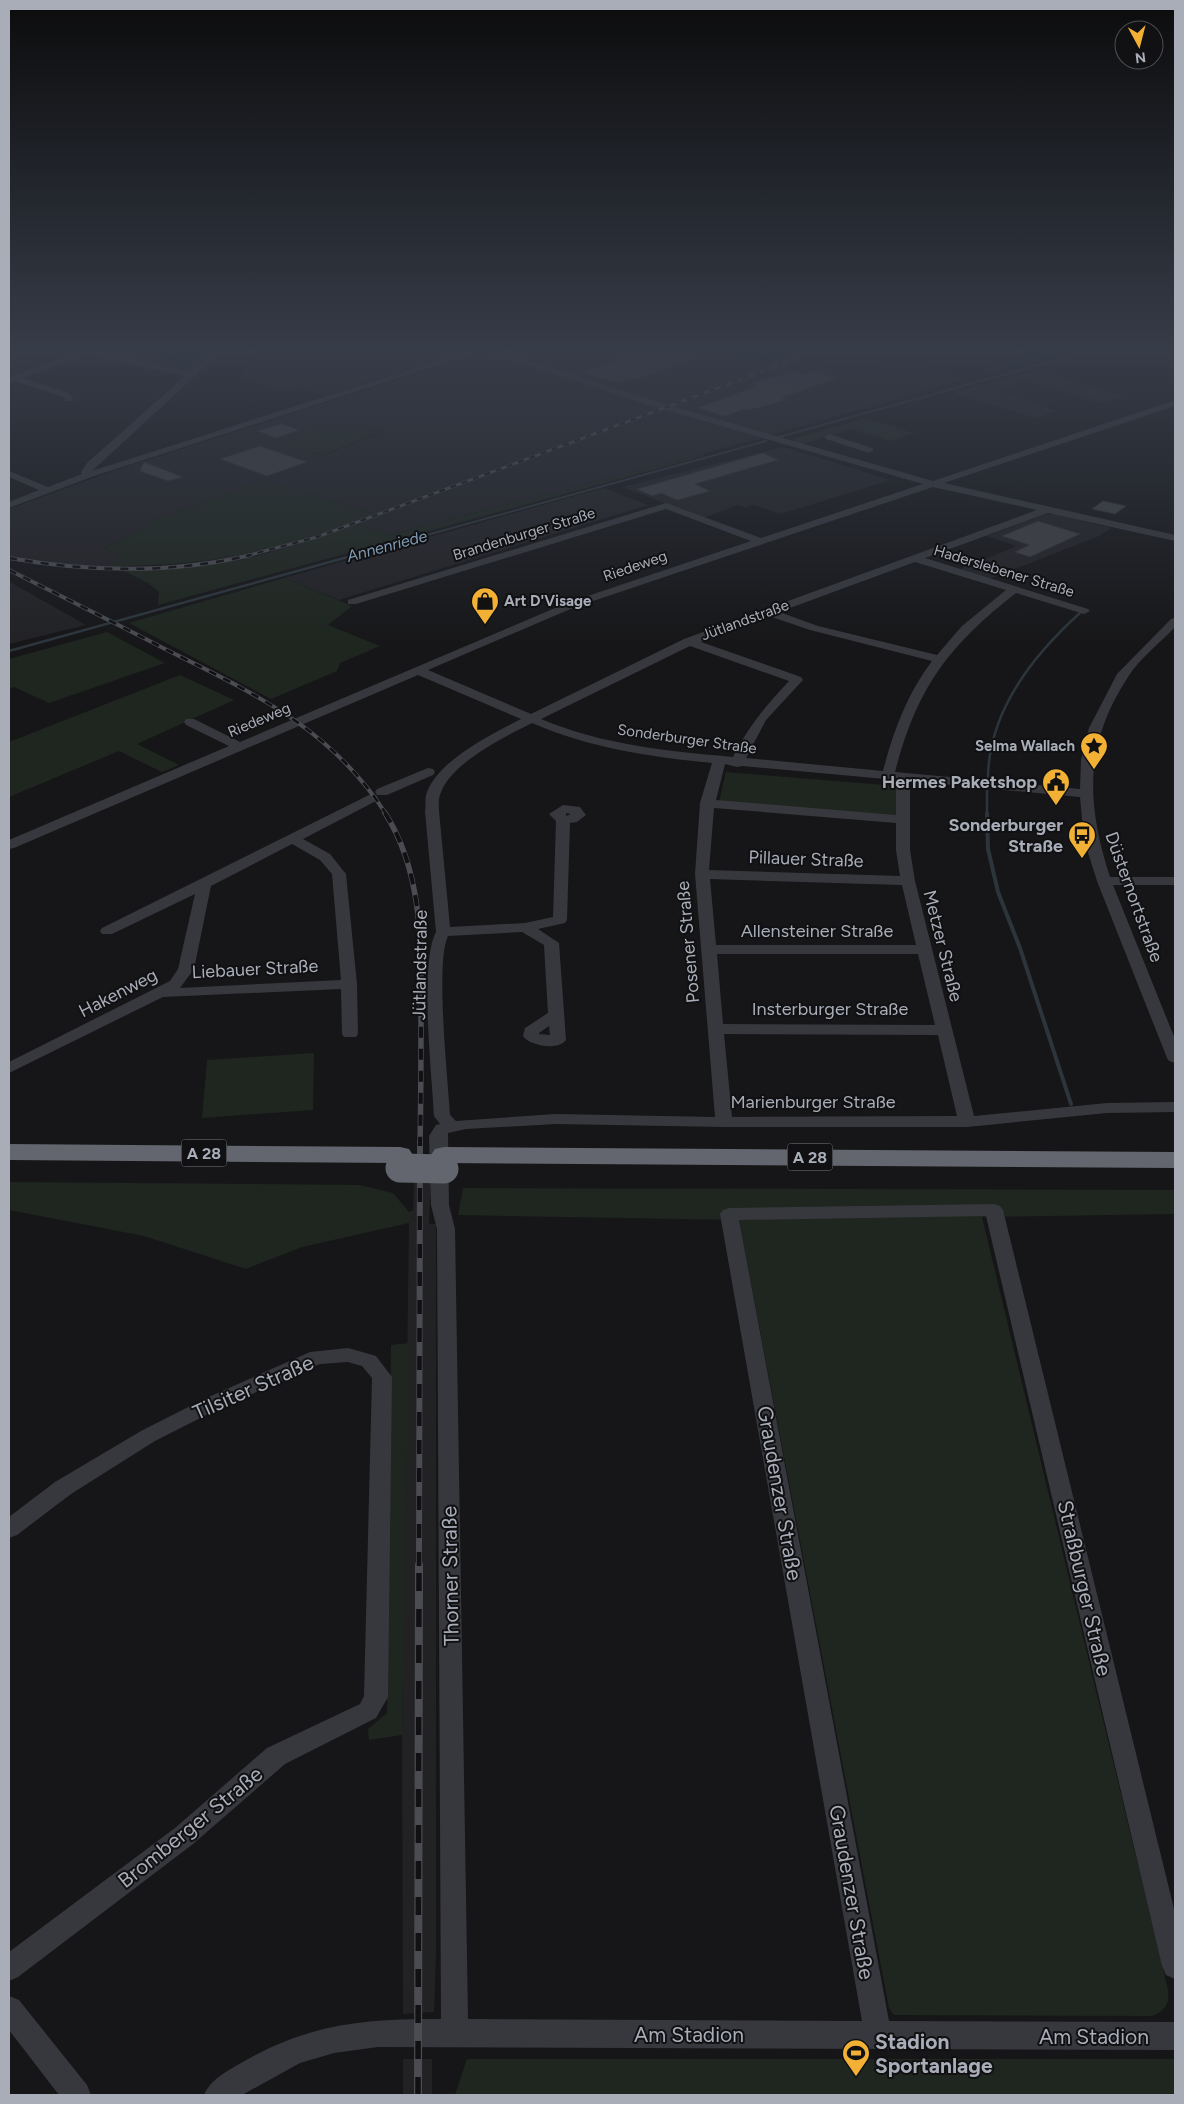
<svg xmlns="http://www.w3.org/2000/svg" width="1184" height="2104" viewBox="0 0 1184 2104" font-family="Figtree,sans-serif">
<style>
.built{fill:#222225;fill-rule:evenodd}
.green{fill:#1e261f}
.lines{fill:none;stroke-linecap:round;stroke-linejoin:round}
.stream-far2{stroke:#2c353c;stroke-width:2}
.stream-far1{stroke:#2c353c;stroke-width:2.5}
.stream{stroke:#2c353c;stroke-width:4}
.building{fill:#404145;stroke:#303034}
.minor{fill:#37383d;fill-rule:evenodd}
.highway{fill:#63666e;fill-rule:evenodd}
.rail-far4-casing{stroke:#4a4c52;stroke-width:3}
.rail-far3-casing{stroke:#4a4c52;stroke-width:4}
.rail-far2-casing{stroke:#4a4c52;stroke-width:5.5}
.rail-far1-casing{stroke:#4a4c52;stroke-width:6}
.rail-casing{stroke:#4a4c52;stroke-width:8}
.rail-far4{stroke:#111113;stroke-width:2;stroke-dasharray:6;stroke-linecap:butt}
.rail-far3{stroke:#111113;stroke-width:2.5;stroke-dasharray:8;stroke-linecap:butt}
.rail-far2{stroke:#111113;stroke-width:4;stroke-dasharray:11;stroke-linecap:butt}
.rail-far1{stroke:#111113;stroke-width:4.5;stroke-dasharray:14;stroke-linecap:butt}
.rail{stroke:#111113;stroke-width:5.5;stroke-dasharray:18;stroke-linecap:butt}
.highway-bridge{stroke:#63666e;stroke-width:29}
.labels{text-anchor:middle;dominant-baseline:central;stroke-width:4;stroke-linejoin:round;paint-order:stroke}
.far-street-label{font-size:15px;fill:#a8adb8;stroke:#111113}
.far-poi-label{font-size:15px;font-weight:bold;fill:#a8adb8;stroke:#111113;text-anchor:start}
.far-water-label{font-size:16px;font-style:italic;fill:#7f9bb3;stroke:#111113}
.shield{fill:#111113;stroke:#7b7e86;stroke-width:1}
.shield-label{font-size:16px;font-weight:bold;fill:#a8adb8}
.poi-label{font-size:18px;font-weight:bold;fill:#a8adb8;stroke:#111113;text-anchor:end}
.street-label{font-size:18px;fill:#a8adb8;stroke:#111113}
.near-street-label{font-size:21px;fill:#a8adb8;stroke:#111113}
.near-poi-label{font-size:21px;font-weight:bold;fill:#a8adb8;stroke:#111113;text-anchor:start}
</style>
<rect width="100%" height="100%" fill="#161618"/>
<!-- built -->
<path class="built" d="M112,353H210L190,371L110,355Z
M263,353H460L326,395L301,387L284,392L239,377Z
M482,353H725L757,365L785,356L852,375L906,361L962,380L758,439L391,535L356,524L405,503L375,514L264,480L146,524L152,526L105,547L123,559L107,567L51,563L9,556V509L116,470ZM340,425L382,432L322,456L291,445L298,442L294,440Z
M1036,371L1124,396L1103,403L1023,380L996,390L1057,411L1035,418L953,393Z
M783,447L891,480L781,514L753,505L746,508L738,505L704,518L622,487Z
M604,488L648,505L339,600L284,578Z
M1053,514L1112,528L1099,536L989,579L958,570L1017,546L987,536L1044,515Z
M9,581L10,582L86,625L9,644Z
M414,1182H431L429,1224H436V1955L434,2012L403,2014L402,1735L409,1223V1212L413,1210Z
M403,2059H432V2095H403Z"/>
<!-- green -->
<path class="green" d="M725,353H791L757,365Z
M1043,353H1066L993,372L986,370Z
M175,355L199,356L185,369L151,362L156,359Z
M866,418L914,433L890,441L851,429L800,445L792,439Z
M339,425L380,432L322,455L290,445L298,442L293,440Z
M705,453L703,456L158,605L159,592L148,583L122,570L180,568L242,560L315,539L356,524L391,535Z
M264,480L375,514C332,531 286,546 240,555C197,564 151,565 107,567L122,559L105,547L151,526L145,524Z
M284,578L352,606L328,625L380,646L340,663L337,671L271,699L129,623Z
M107,632L165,663L49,703L14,687L9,689V659Z
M180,675L234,700L137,744L179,765L162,772L119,751L9,797V742Z
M726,772L897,786L896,815L719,802Z
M314,1053L313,1110L202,1118L207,1060Z
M9,1182L359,1185L393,1193L409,1212V1223L302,1247L246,1269L144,1236L9,1210Z
M463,1188L1175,1190V1214L982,1217L1168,1990C1170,2004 1165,2011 1152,2016L894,2015L889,2008L739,1220L458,1215Z
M409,1343L402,1735L369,1740L368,1729L387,1713L391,1345Z
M467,2059H1175V2095H455Z"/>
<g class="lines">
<!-- stream-far2 -->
<path class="stream-far2" d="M779,437L1082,353
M351,556L766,441"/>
<!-- stream-far1 -->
<path class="stream-far1" d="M9,651L355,555
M988,779C988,711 1033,655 1081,612
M987,788V814"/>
<!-- stream -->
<path class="stream" d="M987,813L988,849L998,892L1020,948L1071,1104"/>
</g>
<!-- building -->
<path class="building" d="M639,353H679L696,358L637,379L633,378L619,383L582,373Z
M795,371L804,374L813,371L837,378L781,398L787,400L749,410L745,409L725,416L697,408L757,386L751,384Z
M281,424L299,430L276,438L258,431Z
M260,446L307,462L267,476L220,459Z
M763,453L778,460L695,484L710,491L677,500L661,493L652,496L637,489Z
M144,462L183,477L168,481L140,471Z
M1103,501L1126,506L1115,514L1092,509Z
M1038,521L1080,534L1030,557L1015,552L1029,545L1002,536Z"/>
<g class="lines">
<!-- minor -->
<path class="minor" d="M75,353H103L190,372L211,353H220L92,471L462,353H476L94,476L9,508V502L39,490L9,477V471L48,487L82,474L81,472L87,463L185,376L87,355L23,378L69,393L73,399L72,401H66L63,397L15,381L9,383V377Z
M493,353H507L651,400L933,481L1175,400V406L944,483L1175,535V541L1048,513L925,558L1088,609L1090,611L1084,614L1016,593C948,646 917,688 895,772L1080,789L1081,760L1089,728L1117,674L1171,619L1175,618V627C1160,643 1139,659 1128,677C1084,744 1086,803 1110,877H1175V885H1113L1175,1039V1063L1169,1061L1167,1058L1097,881L1084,840L1080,797L910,781V850L915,881L974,1116L1107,1103L1175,1102V1112L1107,1113L967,1127H724L556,1124L466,1129L448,1133L449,1205L455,1229L468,2019L862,2021L720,1214L723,1210L729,1208L994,1204L1000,1206L1003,1210L1175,1913V1979L1166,1975L1162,1966L986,1216L739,1220L889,2021L1175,2022V2050L378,2047L334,2053L300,2063L242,2095H204C210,2080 227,2071 241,2063C310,2023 364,2019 441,2019L437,1229L431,1205L429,1136L436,1125L440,1124L434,1116C432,1074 419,965 436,932L425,811C426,806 425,800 426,795C436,761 492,734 521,719L418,675L14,848L9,849V840L229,746L186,725L184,722L186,719H194L240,742L567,603L751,541L666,509L356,604H348V600L666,503L761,538L923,484L645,404ZM933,487L1037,510L684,639L531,714L428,670L575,607ZM915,562L1006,590L962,626L937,655L818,626L779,612ZM769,616L810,630L932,661C907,694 893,732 883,771L746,758L766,720L803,680L801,677L701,642ZM690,646L789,681C764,708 750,724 733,757C667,751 603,745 541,719ZM532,723C590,748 650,757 712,763L700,803L695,874L715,1117L556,1114L456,1121L450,1115C448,1079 435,963 448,936L522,932L544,945L548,1013L525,1028L523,1036C530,1046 558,1051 566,1040L559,943L538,929L565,923L567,920L570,823L577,822L586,815L580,807L563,805L549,814L556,821L553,917L525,923L450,927L439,811C439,806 438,800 440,795C449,764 504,737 532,723ZM725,764L737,767L742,766L896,780V815L716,800ZM714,808L896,823V850L900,876L709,870ZM566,813L571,814L566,816ZM710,879L902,885L916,945H716ZM717,954H918L935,1025L723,1024ZM549,1026L550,1035L539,1034V1033ZM724,1034L938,1035L957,1116L732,1117Z
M829,434L872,448L874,450L869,453L826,439L824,437Z
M428,768L433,769L435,772L433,775L387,795H377L375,792L377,789Z
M371,794L376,795L378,798L376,801L303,839L330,854L346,874L357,984L358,1034L356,1037H344L342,1034L341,989L163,997L9,1073V1062L170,981L178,969L195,894L112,934H102L100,931L102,928ZM292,844L320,860L332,874L341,980L180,988L194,969L211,886Z
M348,1348L376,1356L392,1377L388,1697L376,1718L285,1764L193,1844L18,1977L9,1981V1952L175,1828L267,1748L360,1704L364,1696L372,1378L362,1366L348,1362L320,1364L218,1409L155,1441L71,1494L17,1535L9,1538V1517L55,1482L141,1431L204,1399L310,1352Z
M9,1996L19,2000L87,2085L91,2095H59L9,2030Z"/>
<!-- highway -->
<path class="highway" d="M9,1144L400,1147L409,1149L413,1155L409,1161L400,1163L9,1160Z
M444,1147L1175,1152V1168L444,1163L435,1161L431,1155L435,1149Z"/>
<!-- rail-far4 casing -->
<g class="rail-far4-casing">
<path id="rail-far4" d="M246,556L317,537L812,353"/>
</g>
<!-- rail-far3 casing -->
<g class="rail-far3-casing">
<path id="rail-far3" d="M9,558C89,572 171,574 251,555
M9,570C61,596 113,622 165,649C253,693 331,728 386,814"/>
</g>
<!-- rail-far2 casing -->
<g class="rail-far2-casing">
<path id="rail-far2" d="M385,813C424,874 421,949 421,1018C421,1060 421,1102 420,1144"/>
</g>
<!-- rail-far1 casing -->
<g class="rail-far1-casing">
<path id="rail-far1" d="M419,1566L420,1143"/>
</g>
<!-- rail casing -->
<g class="rail-casing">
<path id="rail" d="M418,2095L419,1565"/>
</g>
<!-- rail-far4 -->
<use href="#rail-far4" class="rail-far4"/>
<!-- rail-far3 -->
<use href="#rail-far3" class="rail-far3"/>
<!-- rail-far2 -->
<use href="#rail-far2" class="rail-far2"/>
<!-- rail-far1 -->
<use href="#rail-far1" class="rail-far1"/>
<!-- rail -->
<use href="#rail" class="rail"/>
<!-- highway-bridge -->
<path class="highway-bridge" d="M400,1168L444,1169"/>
</g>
<!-- sky -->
<linearGradient id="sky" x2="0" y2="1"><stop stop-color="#0c0c0d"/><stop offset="0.54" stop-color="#363c48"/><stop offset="1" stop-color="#363c48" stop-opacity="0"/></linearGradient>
<rect width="1184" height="648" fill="url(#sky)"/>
<!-- icons -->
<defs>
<g id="shop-pin" transform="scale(1.4375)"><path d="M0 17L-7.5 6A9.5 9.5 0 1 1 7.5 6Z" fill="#f2b134" stroke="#111113"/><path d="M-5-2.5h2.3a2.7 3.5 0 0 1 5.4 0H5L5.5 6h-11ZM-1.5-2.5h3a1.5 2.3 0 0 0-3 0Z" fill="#111"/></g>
<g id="sight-pin" transform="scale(1.4375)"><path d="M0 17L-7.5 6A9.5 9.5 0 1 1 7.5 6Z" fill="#f2b134" stroke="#111113"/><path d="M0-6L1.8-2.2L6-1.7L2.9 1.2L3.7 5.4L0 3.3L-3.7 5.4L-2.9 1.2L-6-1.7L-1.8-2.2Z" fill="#111"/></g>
<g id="civic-pin" transform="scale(1.4375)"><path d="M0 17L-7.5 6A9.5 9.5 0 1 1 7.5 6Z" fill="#f2b134" stroke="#111113"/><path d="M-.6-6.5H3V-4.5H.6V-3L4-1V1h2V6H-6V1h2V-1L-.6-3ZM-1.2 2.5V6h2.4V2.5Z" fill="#111"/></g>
<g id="bus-pin" transform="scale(1.4375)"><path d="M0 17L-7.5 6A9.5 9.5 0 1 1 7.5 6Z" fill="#f2b134" stroke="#111113"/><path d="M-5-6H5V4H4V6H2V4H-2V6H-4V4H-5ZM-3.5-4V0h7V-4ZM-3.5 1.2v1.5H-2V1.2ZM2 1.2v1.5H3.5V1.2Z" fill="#111"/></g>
<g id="stadium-pin" transform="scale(1.4375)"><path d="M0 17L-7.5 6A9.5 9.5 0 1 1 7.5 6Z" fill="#f2b134" stroke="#111113"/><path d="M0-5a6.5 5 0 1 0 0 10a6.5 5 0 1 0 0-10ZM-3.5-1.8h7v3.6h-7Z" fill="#111"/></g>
</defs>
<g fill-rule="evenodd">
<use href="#shop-pin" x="485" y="601"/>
<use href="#sight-pin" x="1094" y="746"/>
<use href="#civic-pin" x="1056" y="782"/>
<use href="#bus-pin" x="1082" y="835"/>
<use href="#stadium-pin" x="856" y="2053"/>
</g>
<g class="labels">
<!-- far-street labels -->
<g class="far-street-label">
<text transform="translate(524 534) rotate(-17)">Brandenburger Straße</text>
<text transform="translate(635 566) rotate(-19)">Riedeweg</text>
<text transform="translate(1004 571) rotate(17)">Haderslebener Straße</text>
<text transform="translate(745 620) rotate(-20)">Jütlandstraße</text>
<text transform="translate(259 720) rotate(-23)">Riedeweg</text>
<text transform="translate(687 739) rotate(8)">Sonderburger Straße</text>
</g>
<!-- far-poi labels -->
<g class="far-poi-label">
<text x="504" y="601">Art D'Visage</text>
<text x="1075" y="746" text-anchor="end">Selma Wallach</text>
</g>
<!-- far-water labels -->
<g class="far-water-label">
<text transform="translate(387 546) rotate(-15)">Annenriede</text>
</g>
<!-- shield labels -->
<g class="shield">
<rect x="181.5" y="1139.5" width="45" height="27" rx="4"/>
<rect x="787.5" y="1143.5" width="45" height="27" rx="4"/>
</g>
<g class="shield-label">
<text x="204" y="1153">A 28</text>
<text x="810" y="1157">A 28</text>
</g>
<!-- poi labels -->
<g class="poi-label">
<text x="1037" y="782">Hermes Paketshop</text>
<text x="1063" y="825">Sonderburger<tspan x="1063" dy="21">Straße</tspan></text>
</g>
<!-- street labels -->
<g class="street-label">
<text transform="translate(806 859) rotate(2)">Pillauer Straße</text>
<text transform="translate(1134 897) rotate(70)">Düsternortstraße</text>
<text x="817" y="931">Allensteiner Straße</text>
<text transform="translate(688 942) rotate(-95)">Posener Straße</text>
<text transform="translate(943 946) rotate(76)">Metzer Straße</text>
<text transform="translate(420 965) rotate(-89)">Jütlandstraße</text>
<text transform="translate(255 969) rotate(-3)">Liebauer Straße</text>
<text transform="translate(118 993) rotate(-27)">Hakenweg</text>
<text x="830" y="1009">Insterburger Straße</text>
<text x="813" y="1102">Marienburger Straße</text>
</g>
<!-- near-street labels -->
<g class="near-street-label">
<text transform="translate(253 1387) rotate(-24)">Tilsiter Straße</text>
<text transform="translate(780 1493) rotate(80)">Graudenzer Straße</text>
<text transform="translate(450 1576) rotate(-91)">Thorner Straße</text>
<text transform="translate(1085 1588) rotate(77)">Straßburger Straße</text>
<text transform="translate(190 1827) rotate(-39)">Bromberger Straße</text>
<text transform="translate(852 1892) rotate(80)">Graudenzer Straße</text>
<text x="689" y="2034">Am Stadion</text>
<text x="1094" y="2036">Am Stadion</text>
</g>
<!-- near-poi labels -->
<g class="near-poi-label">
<text x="875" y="2041">Stadion<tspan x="875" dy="24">Sportanlage</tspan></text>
</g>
</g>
<!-- border -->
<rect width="1184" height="2104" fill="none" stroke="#a8adb8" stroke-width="20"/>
<!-- north arrow -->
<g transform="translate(1139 45) rotate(173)"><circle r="24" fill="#111113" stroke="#4d4f55"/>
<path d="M0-4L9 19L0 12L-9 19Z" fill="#f2b134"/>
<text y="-8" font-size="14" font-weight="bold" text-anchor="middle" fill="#a8adb8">N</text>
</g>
</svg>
